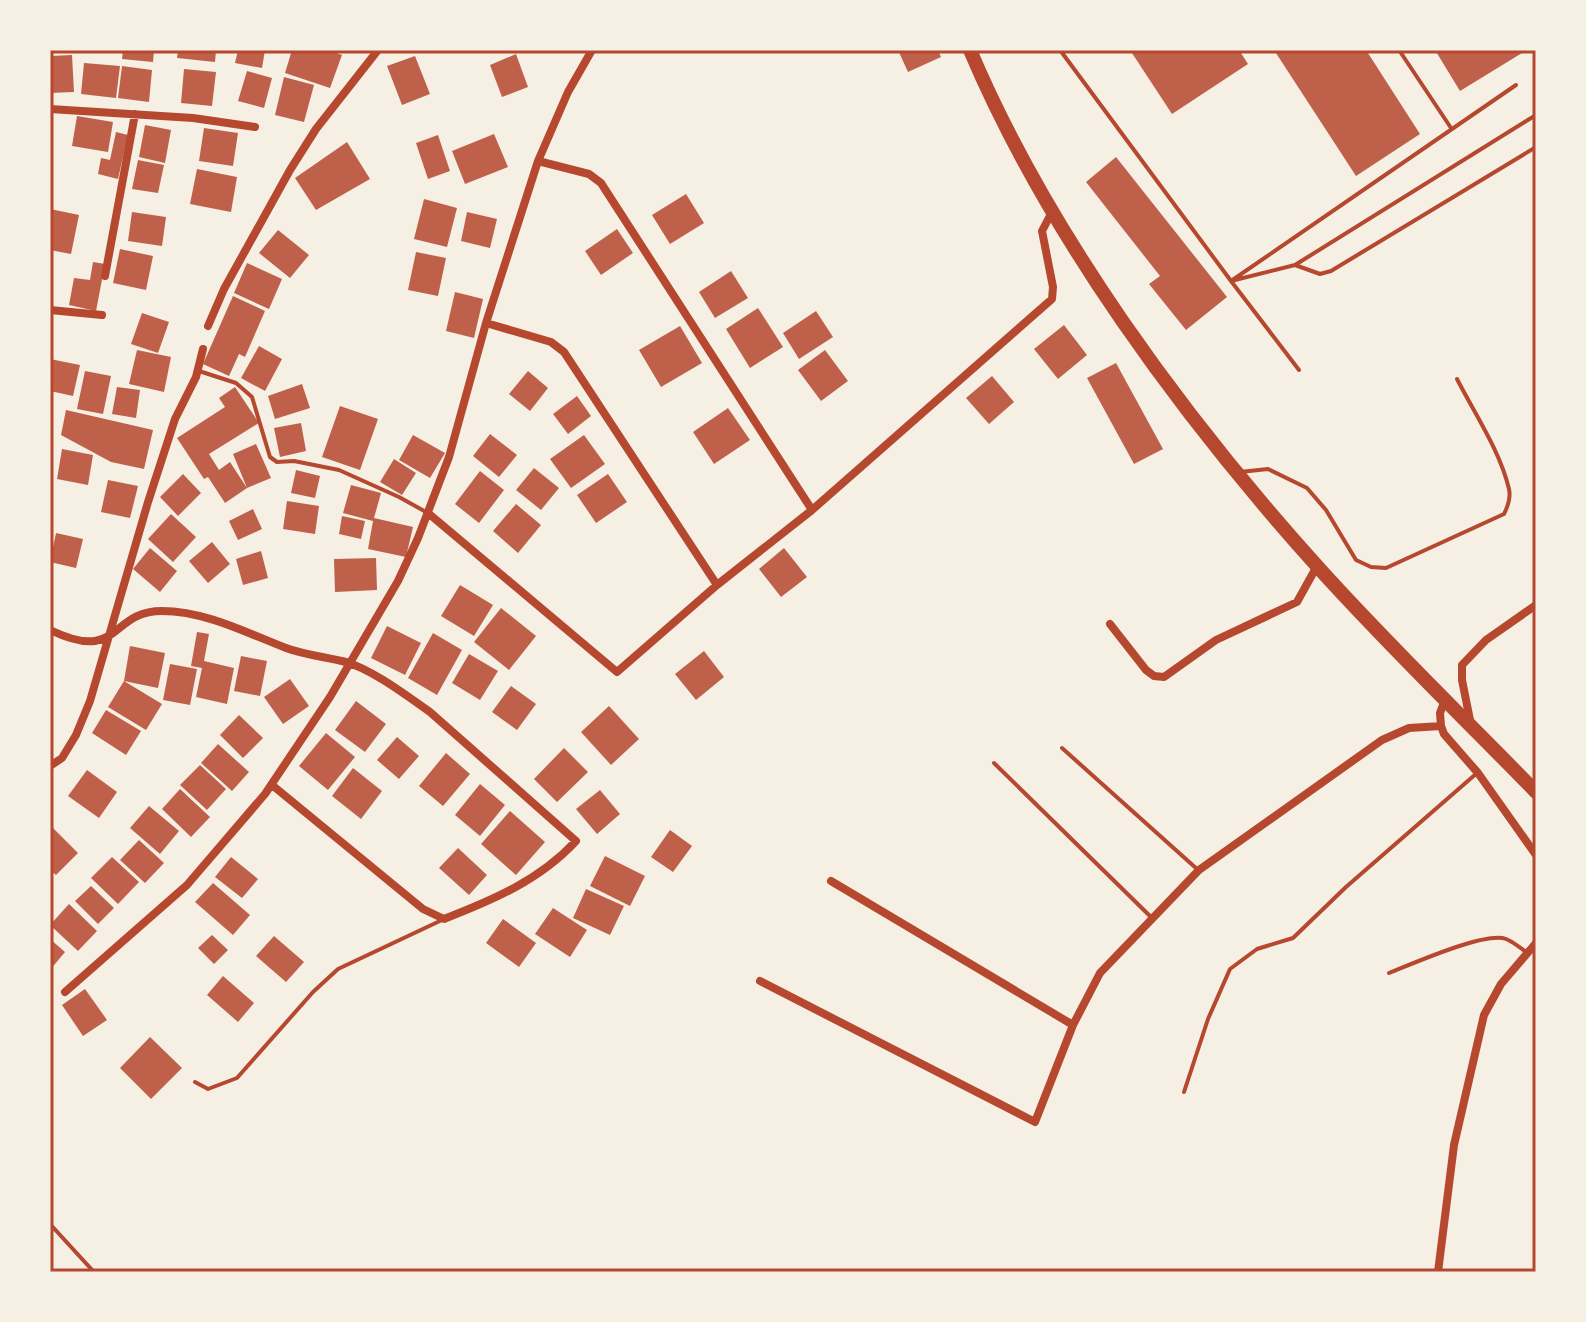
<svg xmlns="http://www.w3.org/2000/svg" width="1586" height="1322" viewBox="0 0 1586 1322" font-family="'DejaVu Sans',sans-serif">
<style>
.building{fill:#bf614a}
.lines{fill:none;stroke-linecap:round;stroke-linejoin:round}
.service{stroke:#b5482f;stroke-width:4}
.minor{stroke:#b5482f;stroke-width:8}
.primary{stroke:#b5482f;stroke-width:14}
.neatline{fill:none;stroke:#b5482f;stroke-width:3}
</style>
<rect width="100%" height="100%" fill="#f6efe4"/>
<!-- building -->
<path class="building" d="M123,50H154L153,62L122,59Z
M178,50H216L215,62L177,58Z
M238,50H265L262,68L235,63Z
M292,50H328L342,55L330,88L285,73Z
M898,50H938L941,57L908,72Z
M1130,50H1239L1248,64L1172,114Z
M1274,50H1366L1420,134L1356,176Z
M1435,50H1520L1522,53L1460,91Z
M516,54L528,87L502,97L490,65Z
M72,55L74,92L50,93V56Z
M415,56L430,94L402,105L387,66Z
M84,63L120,66L116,98L81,94Z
M122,66L152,70L149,102L118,98Z
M184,69L216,72L212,106L181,103Z
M247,71L272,78L264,108L238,101Z
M284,77L314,85L304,122L275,115Z
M77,116L113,122L108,152L72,146Z
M145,125L171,130L165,163L139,157Z
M204,128L238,133L233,166L199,161Z
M116,132L128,135L118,179L98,174L101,158L110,160Z
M494,134L508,167L465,184L452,151Z
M438,135L450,171L428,179L416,143Z
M347,142L370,179L316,210L295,178Z
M1116,157L1227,297L1186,330L1149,284L1160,276L1086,182Z
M138,160L164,165L158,193L132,189Z
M197,169L237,177L231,212L190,204Z
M686,194L704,223L670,244L652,215Z
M424,199L457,208L447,247L414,239Z
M50,209L79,215L71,254L50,250Z
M132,212L166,217L162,246L128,241Z
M467,212L497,219L490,248L461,241Z
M617,229L633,253L601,275L585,251Z
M278,230L309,255L290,278L259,253Z
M120,249L153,256L146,290L113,283Z
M416,252L446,258L438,296L408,290Z
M93,262L105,264L96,311L69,305L74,278L90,280Z
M247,263L282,279L269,309L234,293Z
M731,271L748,298L715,318L699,292Z
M455,292L483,299L474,338L446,331Z
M233,296L265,311L245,357L239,354L229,376L203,364Z
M758,308L783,347L750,368L726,329Z
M816,311L833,337L799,359L783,333Z
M142,313L169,322L158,353L131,344Z
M1064,325L1087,355L1058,379L1034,349Z
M680,326L702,363L661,387L639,350Z
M259,346L282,359L265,391L241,378Z
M137,350L171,357L164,392L129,384Z
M825,350L848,381L821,401L798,370Z
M50,359L80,365L73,396L50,391Z
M1116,363L1163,449L1134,464L1087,378Z
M85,371L111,376L103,414L77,409Z
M528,371L548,388L530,411L509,394Z
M992,376L1014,402L989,424L966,398Z
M302,384L310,408L275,419L268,396Z
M117,387L140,390L136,418L112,414Z
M235,387L259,423L209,454L219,470L230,462L247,488L225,503L208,477L204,479L177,438L225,407L219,398Z
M577,396L591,416L568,434L553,414Z
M340,406L378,419L360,470L322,457Z
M728,408L750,440L714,464L693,432Z
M66,410L153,430L144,469L111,462L61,435Z
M301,423L306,451L280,457L274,428Z
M490,434L517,455L499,477L473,456Z
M413,435L445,453L430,478L399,460Z
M584,435L605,464L571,488L550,459Z
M256,444L271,478L247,488L233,454Z
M62,449L93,455L88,485L57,479Z
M394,459L416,473L402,495L380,482Z
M534,468L559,488L541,510L516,490Z
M296,470L320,476L315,498L291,493Z
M480,471L504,490L479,523L455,504Z
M183,474L201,493L178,516L160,497Z
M608,474L627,502L596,523L577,495Z
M108,480L138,486L130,518L101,512Z
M351,485L381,493L374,518L413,527L406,557L368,549L373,521L343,513Z
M287,501L319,506L315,534L283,529Z
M516,504L541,525L518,553L493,531Z
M253,509L262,529L238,540L229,521Z
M171,514L196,537L173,562L148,539Z
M342,516L365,521L361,539L339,534Z
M56,533L83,539L76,568L50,562Z
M212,542L230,564L208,583L189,561Z
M150,548L177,571L160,592L133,569Z
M784,548L807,577L781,597L759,569Z
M261,551L268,578L243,585L236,559Z
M376,558L377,590L335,592L334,559Z
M460,585L493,605L474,636L441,616Z
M501,608L536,636L509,670L474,642Z
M387,626L421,643L405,675L371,658Z
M197,632L209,634L204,661L234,668L227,704L196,697L202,668L191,666Z
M433,633L462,650L437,695L408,678Z
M130,646L165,653L158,688L124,681Z
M704,651L724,677L696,700L675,674Z
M469,654L498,671L480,700L452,683Z
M241,656L267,661L260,696L234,691Z
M170,664L197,669L190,705L163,700Z
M290,679L309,706L283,724L264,697Z
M124,681L162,704L146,730L108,707Z
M511,686L536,704L517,730L492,712Z
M356,701L386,724L365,752L335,730Z
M609,706L639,739L611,765L581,732Z
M106,710L141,731L126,755L92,733Z
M239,715L263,738L243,758L220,735Z
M326,733L355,757L328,790L299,766Z
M397,737L419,756L399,779L377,760Z
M218,744L249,772L232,791L201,763Z
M564,748L588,772L557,802L534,779Z
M446,753L470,774L443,806L419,786Z
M200,765L226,789L207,810L180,785Z
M353,768L382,791L361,819L332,796Z
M87,770L117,792L99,818L68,796Z
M480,784L505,805L480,836L455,815Z
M180,789L210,817L191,837L162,809Z
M600,790L620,814L597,834L576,809Z
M149,806L179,831L160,854L130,828Z
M510,811L545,842L516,875L481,844Z
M50,825L78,853L56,875L50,870Z
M670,830L692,846L673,872L651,857Z
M139,840L164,863L145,883L120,860Z
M458,848L487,875L469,895L439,868Z
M605,856L645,876L630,906L590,886Z
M112,857L139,882L118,904L91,878Z
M231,857L258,879L242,898L215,877Z
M213,883L250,915L233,935L195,902Z
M91,886L114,908L98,924L75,901Z
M586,889L624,906L610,935L573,918Z
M69,904L97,931L78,951L50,925Z
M553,908L587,930L570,957L535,934Z
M503,919L536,943L519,967L486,943Z
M212,935L228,950L214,964L198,948Z
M274,936L304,962L286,982L256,956Z
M50,939L65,952L50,970Z
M223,976L254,1003L238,1022L207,995Z
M85,989L107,1020L83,1036L62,1005Z
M150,1037L182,1068L151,1099L120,1068Z"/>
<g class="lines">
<!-- service -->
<path class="service" d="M1060,50L1231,281L1295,265L1536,115
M1399,50L1451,128
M1295,265L1320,274L1331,271L1536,147
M1299,370L1231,281L1516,85
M199,371L236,383L252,397L270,457L277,462L294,461L339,470L399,497L426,512
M1240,472L1268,469L1307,488L1326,510L1356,560L1371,567L1386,568L1504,514C1508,506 1511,498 1509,489C1500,451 1475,414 1457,379
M1062,748L1197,869
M994,763L1152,918
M1389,973C1412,964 1486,931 1506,939C1514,942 1521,949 1528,953
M195,1082L208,1089L237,1078L313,992L338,969L442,920
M1184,1092L1208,1019L1230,969L1257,949L1293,938L1346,887L1477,773
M50,1224L94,1272"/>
<!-- minor -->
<path class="minor" d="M50,109L193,118L255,127
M538,161L589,174L601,183L812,510
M105,276L135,114
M50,310L102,315
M486,323L551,342L564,352L717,585
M208,326L224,289L290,170L316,129L378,50
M428,513L617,672L717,585L812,510L1052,299L1053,287L1042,231L1052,212
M1110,624L1146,670L1154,676L1164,677L1216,640L1297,602L1317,566
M50,630C121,664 109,611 162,611C205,611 247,633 286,648C305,655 326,657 346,662C373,670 407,696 430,712L576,841C540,880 493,900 444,919L423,909L272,785
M1445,700L1440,713L1441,726L1444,734L1478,773L1536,855
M1471,725L1462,680V665L1486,640L1536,605
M50,766L62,758L76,735L90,701L148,502L175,419L196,377L203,349
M831,881L1073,1025L1100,973L1199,870L1382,740L1409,728L1441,726
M760,981L1035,1122L1073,1025
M65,992L187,885L265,794L330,697L398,581L418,538L449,457L486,323L538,161L568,92L592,50
M1438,1272L1454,1145L1484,1015L1501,984L1536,943"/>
<!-- primary -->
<path class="primary" d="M970,50C1048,234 1183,417 1317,566C1387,644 1463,717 1536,792"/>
</g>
<!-- border -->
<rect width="1586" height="1322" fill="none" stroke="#f6efe4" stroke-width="104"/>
<rect x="52" y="52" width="1482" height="1218" class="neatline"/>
</svg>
